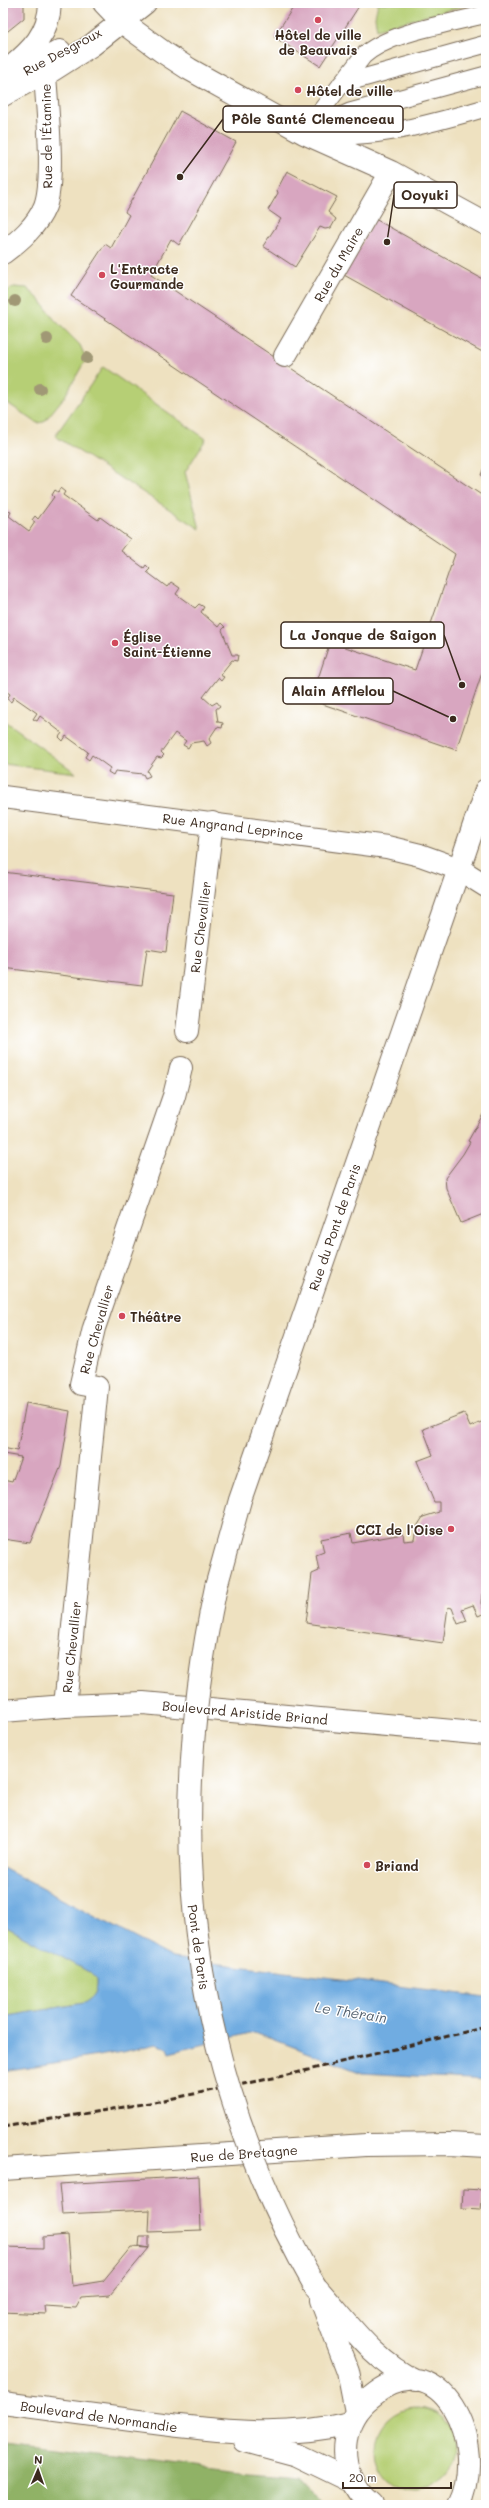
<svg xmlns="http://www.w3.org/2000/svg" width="489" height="2508" viewBox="0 0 489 2508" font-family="Mali,sans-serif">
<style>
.green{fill:#b6cf75;stroke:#787c4a}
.forest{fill:#90b266;stroke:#666e42}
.water{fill:#70ace1;stroke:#566b80}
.building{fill:#d8a6c0}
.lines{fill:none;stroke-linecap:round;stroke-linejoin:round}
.lane-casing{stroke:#7a6a57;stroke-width:19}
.street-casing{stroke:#7a6a57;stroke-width:24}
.secondary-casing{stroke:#7a6a57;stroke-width:24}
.lane{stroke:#fff;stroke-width:17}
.street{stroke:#fff;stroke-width:22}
.secondary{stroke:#fff;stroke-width:22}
.rail{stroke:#3b2a1e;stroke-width:3;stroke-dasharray:6 3;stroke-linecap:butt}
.secondary-bridge-casing{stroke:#7a6a57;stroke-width:24;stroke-linecap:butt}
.secondary-bridge{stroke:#fff;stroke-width:22}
.tree{fill:#a09875}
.poi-dot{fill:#d1495b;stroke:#fff;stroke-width:1.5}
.labels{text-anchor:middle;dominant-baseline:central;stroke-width:3;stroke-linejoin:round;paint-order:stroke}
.poi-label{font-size:13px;font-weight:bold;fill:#3b2a1e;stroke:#fff;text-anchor:start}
.street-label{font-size:13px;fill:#3b2a1e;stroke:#fff}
.water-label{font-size:14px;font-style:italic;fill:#505e6c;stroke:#fff}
.leader{fill:none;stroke:#3b2a1e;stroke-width:1.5}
.callout-dot{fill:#3b2a1e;stroke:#fff;stroke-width:1.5}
.callout{fill:#fff;stroke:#3b2a1e;stroke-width:1.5}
.callout-label{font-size:14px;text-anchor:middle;font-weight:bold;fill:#3b2a1e}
</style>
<rect width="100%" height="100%" fill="#fff"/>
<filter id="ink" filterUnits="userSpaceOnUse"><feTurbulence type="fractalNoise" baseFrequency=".025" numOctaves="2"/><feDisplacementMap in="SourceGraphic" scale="8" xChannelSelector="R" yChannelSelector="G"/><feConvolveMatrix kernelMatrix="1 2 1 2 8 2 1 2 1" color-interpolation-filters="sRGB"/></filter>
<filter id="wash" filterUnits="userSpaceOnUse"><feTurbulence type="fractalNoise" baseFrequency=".012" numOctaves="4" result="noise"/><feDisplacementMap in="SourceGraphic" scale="16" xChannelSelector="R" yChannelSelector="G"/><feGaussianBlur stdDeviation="0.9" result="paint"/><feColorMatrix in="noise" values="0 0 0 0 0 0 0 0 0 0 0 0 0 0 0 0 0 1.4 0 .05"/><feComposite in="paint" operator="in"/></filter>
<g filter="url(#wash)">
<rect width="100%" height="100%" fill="#eee1c0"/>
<!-- green -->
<path class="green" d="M378,3H475L377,29L375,17Z
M14,287L27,288L40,300L54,319L80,345L86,359L65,396L44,422L37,423L3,400V293Z
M103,367L206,439L185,472L200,529L55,436Z
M3,720L76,773L3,764Z
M3,1925L89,1972L97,1980C98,1992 94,1997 84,2003L3,2017Z
M375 2449a41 41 0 1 1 82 0a41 41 0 1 1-82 0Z"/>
<!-- forest -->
<path class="forest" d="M3,2443L248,2472L297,2476L324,2505H3Z"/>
<!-- water -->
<path class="water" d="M3,1868L173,1958L486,1997V2080L362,2073L254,2032L169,2053L167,2048L157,2044L123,2052L3,2071V2017L84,2003C94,1997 98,1992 97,1980L89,1972L3,1925Z"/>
<g id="blocks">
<!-- building -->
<path class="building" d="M3,3H24V18L3,35Z
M296,3H361L320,66L274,37Z
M180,111L236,142L179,245L171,239L151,275L486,498V661L456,750L311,700L330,642L415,670L455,554L71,296L105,244L111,248L129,215L125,212Z
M287,171L337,197L328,212L336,219L331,228L325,229L320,227L295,267L263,246L281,219L268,210L278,193L277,190Z
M375,219L486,281V354L344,275Z
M486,462V477L481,475Z
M60,488L65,492L63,495L98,520L100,517L130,539L121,551L144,568L146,565L150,569L147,572L167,587L171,582L180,588L176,594L195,608L199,604L204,607L201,612L218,627L221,623L225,627L222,630L232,655H238L237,661L232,660L220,675L224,677L221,681L218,678L203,697L212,705L217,702L220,706L216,709L218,722L223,723L222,728L217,727L209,739L211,743L207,746L204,741L191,743L188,748L183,745L186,741L175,733L161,752L164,755L161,758L157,757L147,771L150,776L145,778L143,774L115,771L113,775L108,772L110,768L92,755L89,760L85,757L88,752L66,736L63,741L59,737L62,733L40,716L37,721L33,719L37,713L14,697L11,702L7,699L10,694L3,689V509L11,512L9,516L29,531L35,522L32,520L35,516L38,519L54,497L52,495L55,490L58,492Z
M3,872L173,893L166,952L147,949L142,985L3,968Z
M486,1109V1213L461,1223L446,1188L445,1178L463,1154L470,1142L468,1141Z
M26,1403L70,1411L61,1466L30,1543L3,1539V1480L12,1482L21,1457L3,1454V1448L17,1451Z
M464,1413L470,1427L486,1420V1594H482L481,1603L485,1613L478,1616L473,1605L462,1609L467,1621L458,1624L452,1608L448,1607L443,1643L306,1623L312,1574L319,1571L316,1555L324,1552L321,1539L351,1533L353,1543L403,1534L404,1541L414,1540L416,1528L423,1517L439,1512V1502H434L417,1461L433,1455L423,1429Z
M199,2176L201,2230L149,2232L150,2210L62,2214L59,2184Z
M463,2189L483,2190L481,2210L462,2209Z
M68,2235L72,2286L103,2281L131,2247L149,2248L110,2295L82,2297L76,2308L45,2306L46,2314L3,2312V2247L43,2248V2237Z
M140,2236H149V2248L139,2246Z"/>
</g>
</g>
<g filter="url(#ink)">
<use href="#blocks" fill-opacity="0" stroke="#7a6a57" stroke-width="1"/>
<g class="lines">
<!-- lane casing -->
<g class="lane-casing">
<path id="lane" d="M341,84L486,44
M3,98L45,75
M308,131L350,112L486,75
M304,133L363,56C391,31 450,24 486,14
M314,134C372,142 431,123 486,108"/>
</g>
<!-- street casing -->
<g class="street-casing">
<path id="street" d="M104,3L122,22L163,52L189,69L304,133L391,172L486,224
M9,69C32,50 49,34 50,3
M3,82L60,51
M3,253C19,241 37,226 45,206C55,179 47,106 45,75L92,45L145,3
M285,356L391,172
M3,797L387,847L420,855L459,869L486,790
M187,1031L212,823
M65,1706L97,1387L81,1384L94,1328L174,1096L181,1068
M3,2169L366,2145L449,2144L486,2146"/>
</g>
<!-- secondary casing -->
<g class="secondary-casing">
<path id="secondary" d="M216,1587L240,1500L459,869L486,886
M3,1711L65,1706L143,1703L486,1734
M315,2286C346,2320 374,2362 416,2381
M321,2300L348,2371L356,2412
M3,2403C48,2409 94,2415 139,2421C209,2430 281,2440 350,2423
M245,2441L297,2455L353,2482
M371,2505C352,2490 342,2464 346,2440C348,2423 357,2408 371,2397C441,2338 489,2445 459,2505"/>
</g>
<!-- lane -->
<use href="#lane" class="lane"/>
<!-- street -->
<use href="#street" class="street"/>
<!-- secondary -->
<use href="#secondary" class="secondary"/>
<!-- rail -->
<path class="rail" d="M3,2127L149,2103L283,2076L486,2027"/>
<!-- secondary-bridge casing -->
<g class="secondary-bridge-casing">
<path id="secondary-bridge" d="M216,1587C163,1834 189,2066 315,2286"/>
</g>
<!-- secondary-bridge -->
<use href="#secondary-bridge" class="secondary-bridge"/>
</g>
<!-- trees -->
<g class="tree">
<circle cx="15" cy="301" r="6"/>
<circle cx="47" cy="339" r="6"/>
<circle cx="87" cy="358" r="6"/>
<circle cx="40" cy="389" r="6"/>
</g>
</g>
<!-- markers -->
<g class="poi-dot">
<circle cx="318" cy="20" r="4"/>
<circle cx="298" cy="90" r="4"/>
<circle cx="102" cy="275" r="4"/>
<circle cx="115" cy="643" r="4"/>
<circle cx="122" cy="1316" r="4"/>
<circle cx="451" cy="1529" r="4"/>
<circle cx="367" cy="1865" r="4"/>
</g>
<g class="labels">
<!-- poi labels -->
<g class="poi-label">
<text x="318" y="34" text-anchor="middle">Hôtel de ville<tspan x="318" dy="15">de Beauvais</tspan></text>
<text x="306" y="90">Hôtel de ville</text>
<text x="110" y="268">L'Entracte<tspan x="110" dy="15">Gourmande</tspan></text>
<text x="123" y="636">Église<tspan x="123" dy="15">Saint-Étienne</tspan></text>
<text x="130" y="1316">Théâtre</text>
<text x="443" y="1529" text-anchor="end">CCI de l'Oise</text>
<text x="375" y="1865">Briand</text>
</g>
<!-- street labels -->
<g class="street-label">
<text transform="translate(62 51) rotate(-28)">Rue Desgroux</text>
<text transform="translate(46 136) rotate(-91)">Rue de l'Étamine</text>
<text transform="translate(338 264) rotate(-60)">Rue du Maire</text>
<text transform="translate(233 826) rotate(7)">Rue Angrand Leprince</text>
<text transform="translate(200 927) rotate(-83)">Rue Chevallier</text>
<text transform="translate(334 1227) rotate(-71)">Rue du Pont de Paris</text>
<text transform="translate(96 1329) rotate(-74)">Rue Chevallier</text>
<text transform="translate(71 1647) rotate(-84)">Rue Chevallier</text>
<text transform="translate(245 1712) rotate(5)">Boulevard Aristide Briand</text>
<text transform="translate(199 1947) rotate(82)">Pont de Paris</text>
<text transform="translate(244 2153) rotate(-4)">Rue de Bretagne</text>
<text transform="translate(99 2416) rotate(8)">Boulevard de Normandie</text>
</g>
<!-- water labels -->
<g class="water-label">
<text transform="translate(351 2012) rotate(9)">Le Thérain</text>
</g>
</g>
<!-- callouts -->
<path class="leader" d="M180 177L223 119M387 242L394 195M462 685L444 635M453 719L393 691"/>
<g class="callout-dot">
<circle cx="180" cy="177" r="4"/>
<circle cx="387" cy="242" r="4"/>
<circle cx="462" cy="685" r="4"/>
<circle cx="453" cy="719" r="4"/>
</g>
<g class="callout">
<rect x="223" y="106" width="180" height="26" rx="4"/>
<rect x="394" y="182" width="63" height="26" rx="4"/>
<rect x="281" y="622" width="163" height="26" rx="4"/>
<rect x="283" y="678" width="110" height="26" rx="4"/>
</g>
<g class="callout-label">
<text x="313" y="124">Pôle Santé Clemenceau</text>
<text x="425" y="200">Ooyuki</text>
<text x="363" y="640">La Jonque de Saigon</text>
<text x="338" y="696">Alain Afflelou</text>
</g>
<!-- margin -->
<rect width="489" height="2508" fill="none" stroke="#fff" stroke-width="16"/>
<!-- north arrow -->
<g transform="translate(38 2470) rotate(2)" stroke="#ffffff" stroke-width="3" paint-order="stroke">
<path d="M0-3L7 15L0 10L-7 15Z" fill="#3b2a1e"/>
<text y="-6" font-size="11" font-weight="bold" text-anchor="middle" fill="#3b2a1e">N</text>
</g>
<!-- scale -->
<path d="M343 2482v6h108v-6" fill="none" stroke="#3b2a1e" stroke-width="2"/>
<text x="349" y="2482" font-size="12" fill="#3b2a1e" stroke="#ffffff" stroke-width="3" paint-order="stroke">20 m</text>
</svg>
